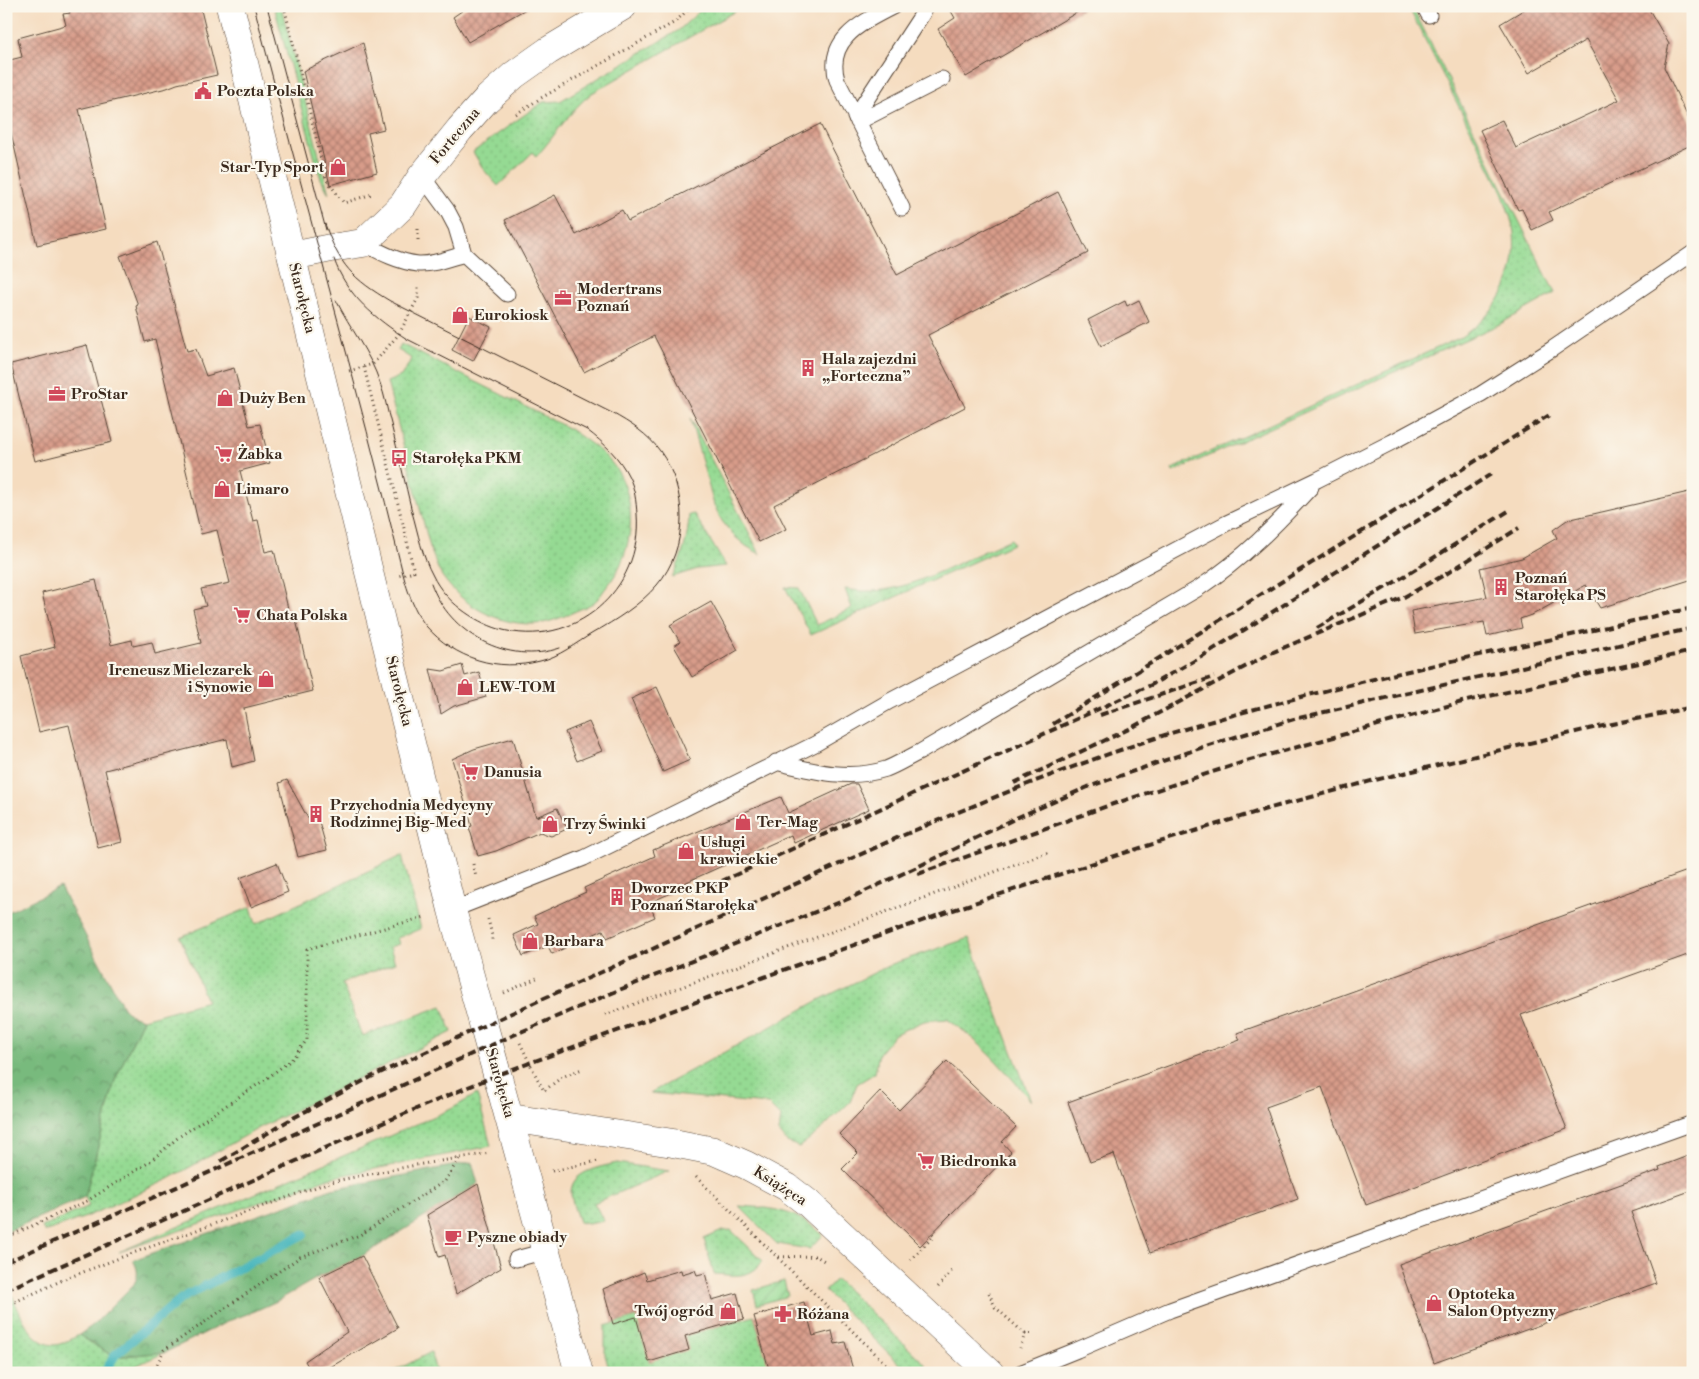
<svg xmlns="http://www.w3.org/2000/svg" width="1699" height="1379" viewBox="0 0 1699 1379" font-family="'Libre Bodoni',serif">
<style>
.grass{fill:url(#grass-dots);stroke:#688258}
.forest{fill:url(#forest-crowns);stroke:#5a724e}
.garden{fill:url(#garden-furrows);stroke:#688258}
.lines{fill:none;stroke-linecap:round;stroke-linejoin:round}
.stream{stroke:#45b5bb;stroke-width:9}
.building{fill:url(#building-cross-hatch)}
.lane-casing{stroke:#574536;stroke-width:17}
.street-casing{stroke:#574536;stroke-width:29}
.secondary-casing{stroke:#574536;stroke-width:29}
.path{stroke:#574536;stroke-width:3;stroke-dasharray:1 4;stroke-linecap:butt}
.lane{stroke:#fff;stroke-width:15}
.street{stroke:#fff;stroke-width:28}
.secondary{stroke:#fff;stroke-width:28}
.tram{stroke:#3b2a1e;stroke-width:1}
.rail{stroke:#3b2a1e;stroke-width:4;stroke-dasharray:8 4;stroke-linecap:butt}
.labels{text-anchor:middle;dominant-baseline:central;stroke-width:4.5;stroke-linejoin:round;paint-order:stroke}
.poi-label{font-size:15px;font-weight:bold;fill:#3b2a1e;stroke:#fbf7ec;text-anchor:start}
.street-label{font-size:15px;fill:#3b2a1e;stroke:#fbf7ec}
</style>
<defs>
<pattern id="grass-dots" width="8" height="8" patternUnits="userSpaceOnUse" patternTransform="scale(1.25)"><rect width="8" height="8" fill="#95da93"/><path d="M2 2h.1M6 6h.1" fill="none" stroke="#81bb7e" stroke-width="1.8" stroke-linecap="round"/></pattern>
<pattern id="forest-crowns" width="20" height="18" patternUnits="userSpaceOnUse" patternTransform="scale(1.25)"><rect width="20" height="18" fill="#78ba7d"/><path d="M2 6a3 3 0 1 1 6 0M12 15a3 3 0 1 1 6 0" fill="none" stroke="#649766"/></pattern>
<pattern id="garden-furrows" width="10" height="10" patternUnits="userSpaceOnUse" patternTransform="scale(1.25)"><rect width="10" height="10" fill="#95da93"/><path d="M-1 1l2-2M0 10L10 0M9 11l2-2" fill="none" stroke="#81bb7e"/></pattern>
<pattern id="building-cross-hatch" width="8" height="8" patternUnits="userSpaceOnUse" patternTransform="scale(1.25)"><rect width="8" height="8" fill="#d89c8a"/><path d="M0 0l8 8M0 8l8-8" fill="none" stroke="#b07f70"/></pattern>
</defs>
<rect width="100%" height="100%" fill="#fbf7ec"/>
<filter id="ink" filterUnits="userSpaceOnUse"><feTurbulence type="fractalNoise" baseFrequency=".02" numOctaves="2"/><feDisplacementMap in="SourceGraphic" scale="10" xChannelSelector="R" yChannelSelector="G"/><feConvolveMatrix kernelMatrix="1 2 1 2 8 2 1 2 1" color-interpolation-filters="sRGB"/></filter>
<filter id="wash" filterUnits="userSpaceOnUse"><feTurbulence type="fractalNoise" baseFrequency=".0096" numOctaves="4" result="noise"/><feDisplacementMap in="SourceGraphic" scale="20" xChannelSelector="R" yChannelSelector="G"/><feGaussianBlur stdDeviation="1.12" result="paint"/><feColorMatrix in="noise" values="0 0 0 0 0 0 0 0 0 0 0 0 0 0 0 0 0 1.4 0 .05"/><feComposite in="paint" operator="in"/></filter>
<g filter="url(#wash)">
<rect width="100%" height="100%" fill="#f5dcbf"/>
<!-- grass -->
<path class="grass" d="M274,6H281L329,194L321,179L316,163Z
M705,6H744L592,93C570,110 555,136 536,157L533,152L498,186L484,170L473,152L517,120L543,102L560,101L679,30Z
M1408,6H1412L1555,293L1500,324L1173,472L1172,469L1461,337C1498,312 1518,279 1514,233C1512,219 1506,205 1502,192Z
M401,344L570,429C589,442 609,455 620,475C639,511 631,559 605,589C602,593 598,600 593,603C588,606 581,609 576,611C563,617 547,624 532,624C496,624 462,605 442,576C437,569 435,559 431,551L387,382L401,376L412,359L398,350Z
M690,418L760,554L746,546L733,535L722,521L714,505Z
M694,514L726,566L698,569L672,577C683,556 688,538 689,515Z
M1011,539L1013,544L811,635L785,587L799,588L817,625L852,608L845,589C885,596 912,584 948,568C969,558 990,549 1011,539Z
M402,855L421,929L397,938L399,944L390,947L395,963L342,983L362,1036L442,1006L452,1032L259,1128L169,1179L86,1217L44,1232L42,1227L89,1206L85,1197L115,1080L143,1019L207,1001L180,937L251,907L256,924Z
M969,938L1031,1101C1004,1069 983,1043 947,1019L924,1021L895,1034L879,1053L875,1073L857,1084L850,1102L816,1134L799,1147L787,1142L779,1132L781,1117L768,1104L650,1093L821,999L892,964Z
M477,1094L491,1146L329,1178L119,1252L378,1141L451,1109Z
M617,1163L669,1171L594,1203L604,1221L588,1224L579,1222C576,1213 572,1203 571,1194C570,1171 600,1167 617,1163Z
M739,1206C775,1208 795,1210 823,1235L810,1249L777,1244Z
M731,1230L763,1261C749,1280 734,1275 714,1274L704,1239L722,1231Z
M836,1279L926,1365L918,1373H909L825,1291Z
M6,1280C15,1300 27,1343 53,1345C62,1345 71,1339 79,1335L114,1357L166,1352L120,1373H6Z
M754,1316L764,1350L785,1344L804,1373H610L605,1355V1326L636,1317L720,1326Z
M431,1352L436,1373H391Z"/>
<!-- forest -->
<path class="forest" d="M60,887L123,1007L131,1015L143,1019L115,1080L85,1197L6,1232V913Z
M472,1162L478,1184L362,1256L319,1277L277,1301L255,1311L231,1320L166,1352L114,1357L79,1335L93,1325L134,1284C139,1275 138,1269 133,1260L332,1189Z"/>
<!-- garden -->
<path class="garden" d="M784,1281L788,1296L757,1305L753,1290Z"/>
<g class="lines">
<!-- stream -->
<path class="stream" d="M104,1373L116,1354L182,1298L304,1234"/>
</g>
<g id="blocks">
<!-- building -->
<path class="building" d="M68,6H200L217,75L177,84L167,88L79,109L106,229L37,245L6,111V61L22,57L18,38L66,25L63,14L70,13Z
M469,6H531L468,42L453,17Z
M948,6H1088L966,77L938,29L955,18Z
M1530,6H1647L1669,44L1664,67L1693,128V144L1549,212L1553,220L1532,230L1522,209L1518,210L1480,130L1502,120L1516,148L1619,100L1586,40L1529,73L1500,24Z
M363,43L384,129L368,133L377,172L330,185L303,71Z
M820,124L897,275L1058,192L1088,253L928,335L965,407L873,455L774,505L786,529L759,542L654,336L584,372L505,220L555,195L576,235L622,210L628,221Z
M157,242L187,351L196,349L206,376L234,368L249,426L260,424L270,463L240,471L253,521L258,520L265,552L274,550L291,621L296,620L313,691L244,708L254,761L232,767L227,739L105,770L122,842L98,848L69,725L39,732L21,656L55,647L42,593L96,580L111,645L132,640L133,646L152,642L155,654L201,643L193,609L206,606L201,589L230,583L217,530L201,534L155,339L145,342L136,306L138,305L120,256Z
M1139,300L1149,322L1101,346L1088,320L1125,301L1127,306Z
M469,316L491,327L473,361L452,350Z
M87,345L112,442L35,461L11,364Z
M1693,491V579L1600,608L1586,585L1534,614L1520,619L1522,628L1487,636L1484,622L1415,634L1411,611L1487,597L1480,568L1522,558L1557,538L1553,530L1567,520Z
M711,602L738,650L692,677L674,646L680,642L670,625Z
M462,665L465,676L479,672L486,697L454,706L441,714L430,669L443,671Z
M657,687L690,760L663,772L631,699Z
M589,722L602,751L577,761L565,732Z
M513,738L536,817L557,808L567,829L551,836L540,832L496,851L478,856L469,827L472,826L452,759L474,749Z
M287,780L310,822L318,818L327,850L298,857L279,783Z
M851,784H857L869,809L794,843L791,835L671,889L673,892L649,903L655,917L607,938L603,930L552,954L548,946L523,956L514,935L538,924L534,916L586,892L584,888L655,856L653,850L781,797L788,813Z
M277,863L288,892L251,907L240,878Z
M1693,869V953L1521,1015L1567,1129L1366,1205L1322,1087L1266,1107L1298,1199L1150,1253L1114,1154L1090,1162L1068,1102L1240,1040L1237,1033Z
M947,1061L1016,1127L1002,1142L1011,1152L920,1246L842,1169L858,1153L839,1134L880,1091L899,1110Z
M1693,1154V1190L1631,1212L1656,1283L1434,1363L1399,1264L1660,1170L1659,1167Z
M478,1184L501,1268L456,1294L445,1255L439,1257L427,1215Z
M362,1256L398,1328L320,1373H312L305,1361L347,1332L319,1277Z
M681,1270L682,1274L695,1270L697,1275L705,1273L712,1300L737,1293L744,1319L685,1336L689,1350L649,1362L636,1317L613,1324L603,1289L644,1272L647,1280Z
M804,1302L813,1336L832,1331L835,1344L845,1342L854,1373H770L754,1316Z"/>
</g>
</g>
<g filter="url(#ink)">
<use href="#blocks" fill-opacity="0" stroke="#574536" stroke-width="1"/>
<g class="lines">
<!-- lane casing -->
<g class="lane-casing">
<path id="lane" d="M894,6C864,22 825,38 837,80L902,208
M1424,6L1429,15
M855,117L923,13
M858,122L942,79
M363,243C380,252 398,262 418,264C433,265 450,258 464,254L456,227L447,210L422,176
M464,254L507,294
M776,762C813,771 848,781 886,769C897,765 909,757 920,752L1199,588C1244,558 1275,526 1311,487
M452,910L584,858L815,744L890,701L1227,523L1317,480L1392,442L1481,394L1552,349L1693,253
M516,1259L546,1251
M1020,1373L1077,1350L1170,1310L1693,1123"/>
</g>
<!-- street casing -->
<g class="street-casing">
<path id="street" d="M292,256L331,248L363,243L403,205L422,176L460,129L486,100L514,75L548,51L623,6"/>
</g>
<!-- secondary casing -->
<g class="secondary-casing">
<path id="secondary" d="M230,6L452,910L579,1373
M510,1118L673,1143L714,1151L746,1165L787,1187L808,1203L990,1373"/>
</g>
<!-- path -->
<path class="path" d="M284,6L326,179L344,203L372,194
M516,114L541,98L675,22L692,6
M418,229V243
M364,367L404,528L414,572L398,576
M349,371L373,364L399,334L418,298V287
M473,864L476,877
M488,919L492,935V940
M504,993L539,977
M605,1015L1049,852
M520,1043L535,1074L544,1091L562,1077L582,1069
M552,1171L598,1161
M696,1177L895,1373
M6,1227L14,1234L87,1201L148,1163L180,1136L263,1081L291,1060L307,1040V949L425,917
M779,1257L816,1256L826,1262
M910,1260L934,1236L932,1234
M938,1287L954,1268
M989,1293L995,1307L1025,1334L1020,1348
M6,1306L65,1279L122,1257L330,1182L416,1165L490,1153
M1025,1334H1032
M6,1368L12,1373
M153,1373L164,1350L300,1257L360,1235L445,1181L459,1159"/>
<!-- lane -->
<use href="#lane" class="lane"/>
<!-- street -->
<use href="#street" class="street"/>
<!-- secondary -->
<use href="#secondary" class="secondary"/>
<!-- tram -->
<path class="tram" d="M254,6C303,196 357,384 403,574C408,592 414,611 426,626C455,659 498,672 540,661C559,657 576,643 593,633C616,620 640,605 657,585C689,548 688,490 660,451C648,434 630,423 612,413L390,301C353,279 339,265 325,224
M267,6L326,230
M334,259C346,295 376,319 407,339L587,430C604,443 620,458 629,477C635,489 636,501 637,514C643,590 574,650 499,629C473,621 445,601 433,576C422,556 418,533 412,512C405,482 398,453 391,424C387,410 385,396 380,383C370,353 350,328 336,300
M431,583C449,634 508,666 560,648"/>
<!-- rail -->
<path class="rail" d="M1317,628L1395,582L1510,510
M1100,715L1214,677
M1053,724L1551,414
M1014,783L1129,729L1271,653L1404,597L1446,574L1519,528
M918,874L1113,804L1250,760L1462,702L1693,651
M711,886L1151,685L1201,657L1493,473
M221,1161L291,1119L373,1076L890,841C980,802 1072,765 1165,735C1282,699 1401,672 1520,646C1578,634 1635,620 1693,608
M6,1262L119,1213L516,1034L619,990L848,899L932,860L1016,818L1088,787L1209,745L1294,719L1693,628
M6,1290L366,1130L497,1075L786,969L953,910L1124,853L1263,810L1375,780L1584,730L1693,707"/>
</g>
</g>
<!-- icons -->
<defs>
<g id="civic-bare" transform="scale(1.35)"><path d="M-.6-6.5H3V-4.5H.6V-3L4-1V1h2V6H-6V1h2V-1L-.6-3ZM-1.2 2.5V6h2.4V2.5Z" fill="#d1495b" stroke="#fbf7ec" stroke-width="2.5" paint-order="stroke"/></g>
<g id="shop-bare" transform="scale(1.35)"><path d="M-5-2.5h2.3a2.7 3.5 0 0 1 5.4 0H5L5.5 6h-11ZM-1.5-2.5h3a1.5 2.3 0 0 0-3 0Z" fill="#d1495b" stroke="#fbf7ec" stroke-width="2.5" paint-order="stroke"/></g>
<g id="office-bare" transform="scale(1.35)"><path d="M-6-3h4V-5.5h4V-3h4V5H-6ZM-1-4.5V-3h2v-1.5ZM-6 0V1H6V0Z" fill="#d1495b" stroke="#fbf7ec" stroke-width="2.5" paint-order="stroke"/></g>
<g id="building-bare" transform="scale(1.35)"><path d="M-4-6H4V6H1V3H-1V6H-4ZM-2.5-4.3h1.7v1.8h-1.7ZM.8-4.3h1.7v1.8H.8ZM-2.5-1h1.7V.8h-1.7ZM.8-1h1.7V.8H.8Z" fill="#d1495b" stroke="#fbf7ec" stroke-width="2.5" paint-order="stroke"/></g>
<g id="supermarket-bare" transform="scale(1.35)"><path d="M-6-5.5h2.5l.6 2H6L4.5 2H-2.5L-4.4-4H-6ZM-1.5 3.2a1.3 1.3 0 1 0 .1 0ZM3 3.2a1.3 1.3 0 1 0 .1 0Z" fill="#d1495b" stroke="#fbf7ec" stroke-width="2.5" paint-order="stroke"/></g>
<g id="bus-bare" transform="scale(1.35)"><path d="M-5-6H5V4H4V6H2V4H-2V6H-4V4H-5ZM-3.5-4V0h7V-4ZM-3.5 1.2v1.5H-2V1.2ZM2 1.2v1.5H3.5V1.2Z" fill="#d1495b" stroke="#fbf7ec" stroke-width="2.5" paint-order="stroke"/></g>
<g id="cafe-bare" transform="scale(1.35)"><path d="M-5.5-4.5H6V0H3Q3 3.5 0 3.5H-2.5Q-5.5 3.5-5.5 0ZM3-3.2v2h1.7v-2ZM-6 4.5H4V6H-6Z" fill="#d1495b" stroke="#fbf7ec" stroke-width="2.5" paint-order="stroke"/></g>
<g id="pharmacy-bare" transform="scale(1.35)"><path d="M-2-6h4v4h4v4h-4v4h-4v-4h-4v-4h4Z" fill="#d1495b" stroke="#fbf7ec" stroke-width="2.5" paint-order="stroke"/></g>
</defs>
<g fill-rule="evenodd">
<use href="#civic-bare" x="203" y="91"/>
<use href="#shop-bare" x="338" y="167"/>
<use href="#office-bare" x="563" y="298"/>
<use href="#shop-bare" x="460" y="315"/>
<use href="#building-bare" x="808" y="368"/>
<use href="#office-bare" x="57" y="394"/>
<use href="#shop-bare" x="225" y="398"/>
<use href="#supermarket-bare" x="224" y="454"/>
<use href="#bus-bare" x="399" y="458"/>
<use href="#shop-bare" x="222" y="489"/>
<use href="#building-bare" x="1501" y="587"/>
<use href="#supermarket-bare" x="242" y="615"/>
<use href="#shop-bare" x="266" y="679"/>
<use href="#shop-bare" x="465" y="687"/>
<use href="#supermarket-bare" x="470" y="772"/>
<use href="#building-bare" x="316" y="814"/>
<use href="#shop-bare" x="743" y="822"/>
<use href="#shop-bare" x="550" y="824"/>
<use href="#shop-bare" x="686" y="851"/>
<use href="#building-bare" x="617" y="897"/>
<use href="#shop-bare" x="530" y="941"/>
<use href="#supermarket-bare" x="926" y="1161"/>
<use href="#cafe-bare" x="453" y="1237"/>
<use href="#shop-bare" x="1434" y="1303"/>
<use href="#shop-bare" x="728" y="1311"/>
<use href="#pharmacy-bare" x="783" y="1314"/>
</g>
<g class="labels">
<!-- poi labels -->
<g class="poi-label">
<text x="217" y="91">Poczta Polska</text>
<text x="324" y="167" text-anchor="end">Star-Typ Sport</text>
<text x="577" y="289">Modertrans<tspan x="577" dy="17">Poznań</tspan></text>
<text x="474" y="315">Eurokiosk</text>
<text x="822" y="359">Hala zajezdni<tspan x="822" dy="17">„Forteczna”</tspan></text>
<text x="71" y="394">ProStar</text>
<text x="239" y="398">Duży Ben</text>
<text x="238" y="454">Żabka</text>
<text x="413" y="458">Starołęka PKM</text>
<text x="236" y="489">Limaro</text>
<text x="1515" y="578">Poznań<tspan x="1515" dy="17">Starołęka PS</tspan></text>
<text x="256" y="615">Chata Polska</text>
<text x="252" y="670" text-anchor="end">Ireneusz Mielczarek<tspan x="252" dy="17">i Synowie</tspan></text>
<text x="479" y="687">LEW-TOM</text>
<text x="484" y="772">Danusia</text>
<text x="330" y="805">Przychodnia Medycyny<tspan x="330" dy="17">Rodzinnej Big-Med</tspan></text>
<text x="757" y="822">Ter-Mag</text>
<text x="564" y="824">Trzy Świnki</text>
<text x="700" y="842">Usługi<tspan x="700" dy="17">krawieckie</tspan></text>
<text x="631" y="888">Dworzec PKP<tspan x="631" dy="17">Poznań Starołęka</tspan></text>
<text x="544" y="941">Barbara</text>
<text x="940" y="1161">Biedronka</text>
<text x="467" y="1237">Pyszne obiady</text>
<text x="1448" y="1294">Optoteka<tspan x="1448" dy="17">Salon Optyczny</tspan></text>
<text x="714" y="1311" text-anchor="end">Twój ogród</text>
<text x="797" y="1314">Różana</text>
</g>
<!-- street labels -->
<g class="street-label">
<text transform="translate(455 136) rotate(-50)">Forteczna</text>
<text transform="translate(302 298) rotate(76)">Starołęcka</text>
<text transform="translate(399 691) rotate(76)">Starołęcka</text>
<text transform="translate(500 1083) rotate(74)">Starołęcka</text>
<text transform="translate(780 1186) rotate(32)">Książęca</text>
</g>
</g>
<!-- margin -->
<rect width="1699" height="1379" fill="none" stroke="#fbf7ec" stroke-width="25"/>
</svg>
